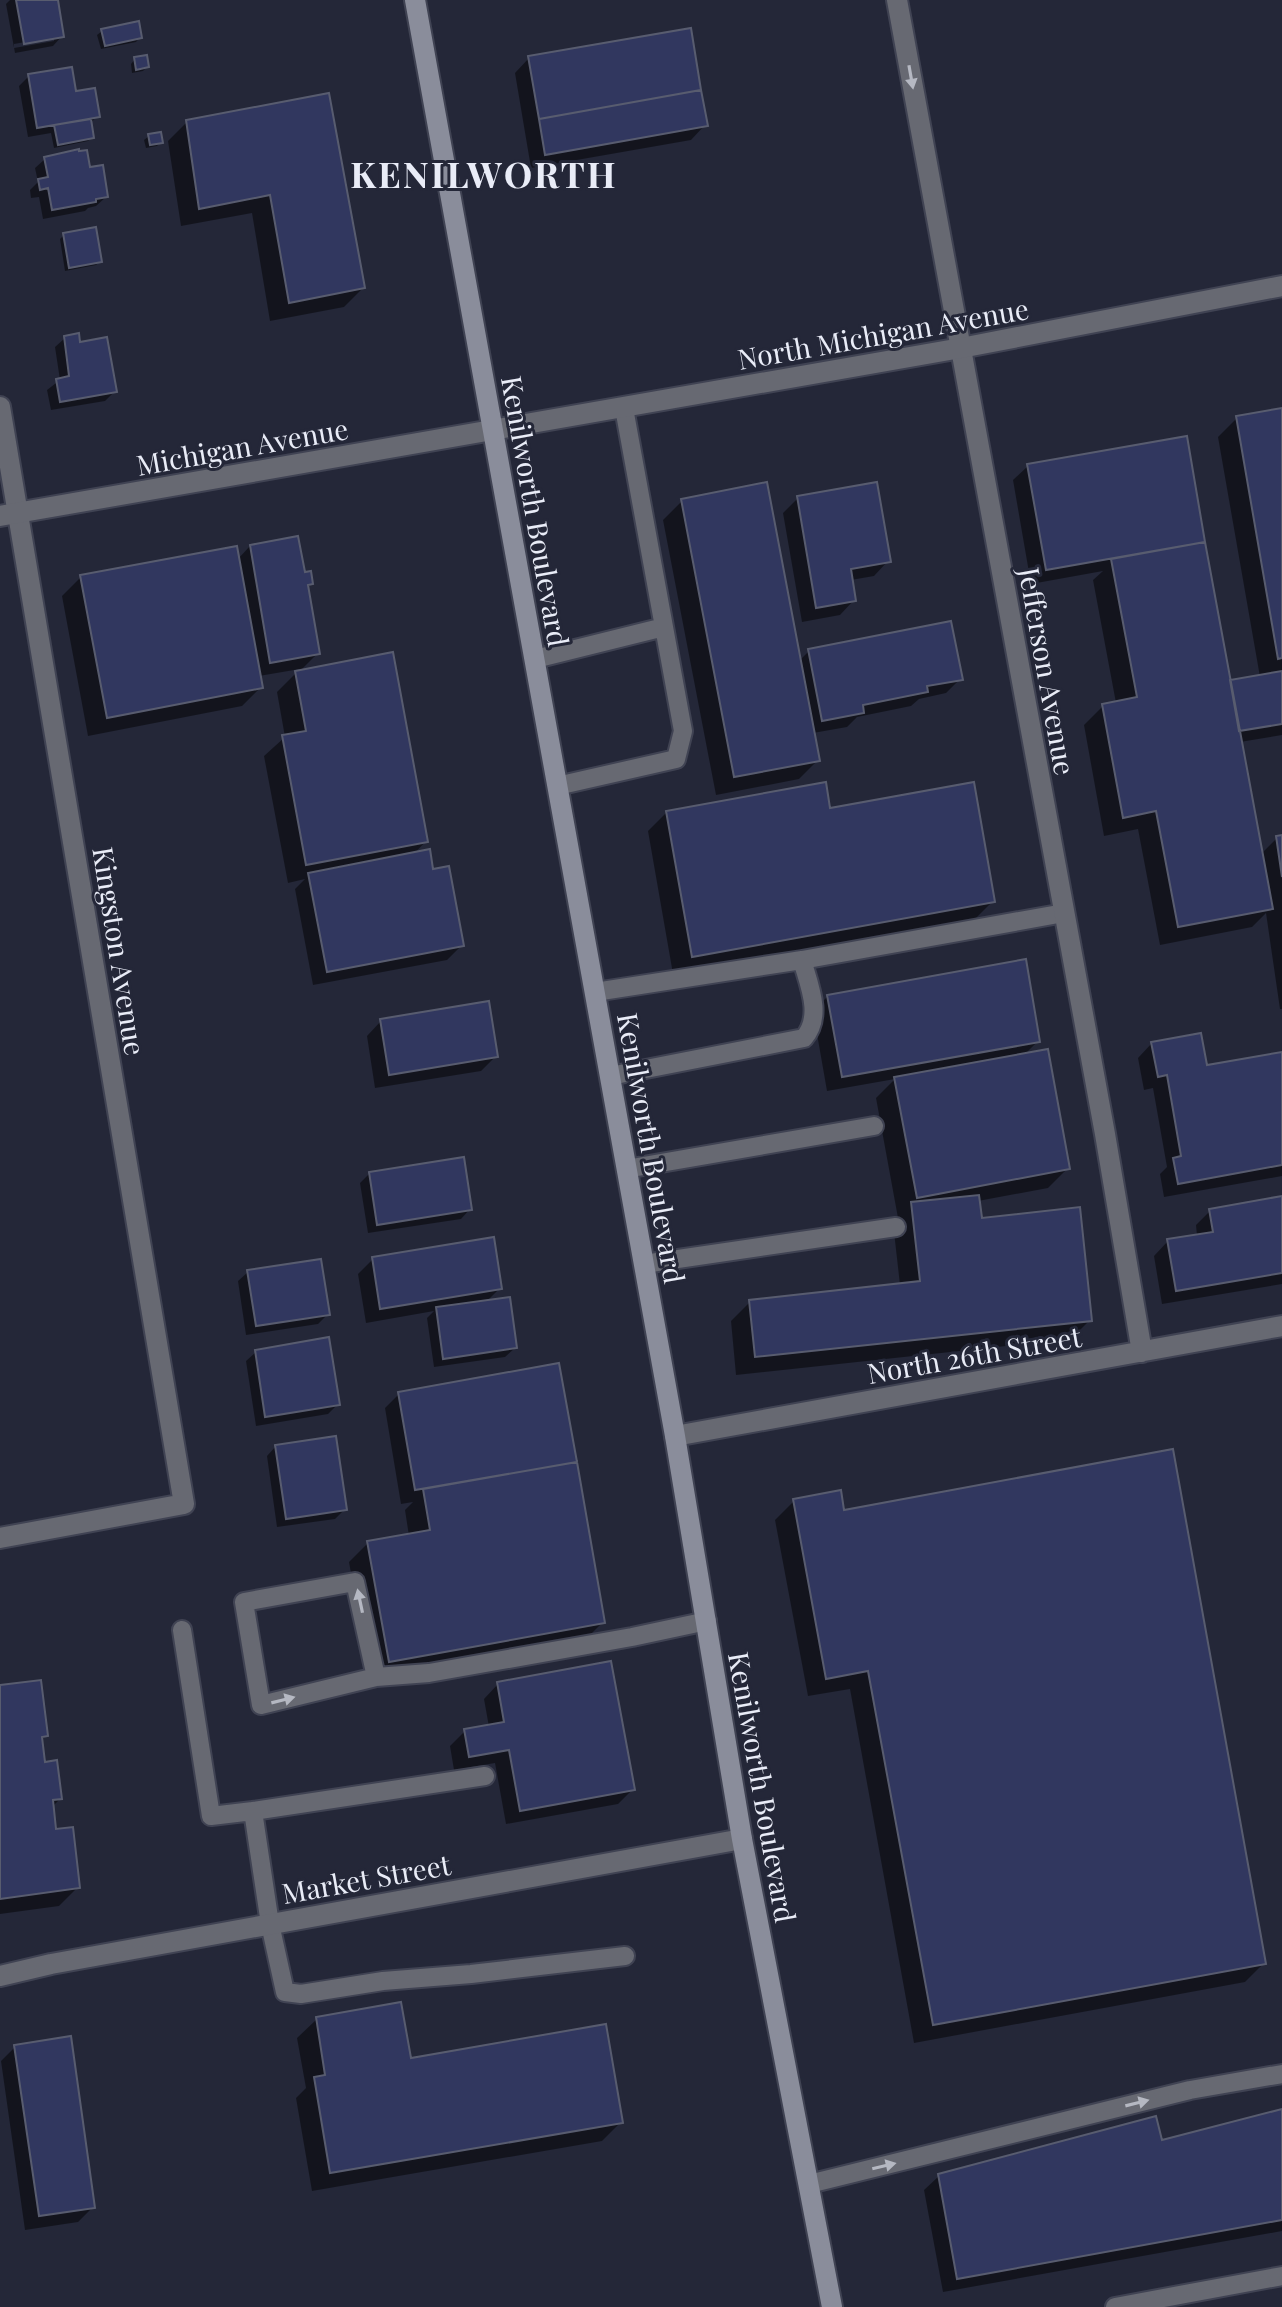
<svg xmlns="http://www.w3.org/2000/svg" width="1282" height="2307" viewBox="0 0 1282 2307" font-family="'Playfair Display',serif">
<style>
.shadow{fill:#0007;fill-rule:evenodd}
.building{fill:#31375f;stroke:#585c6f;stroke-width:2}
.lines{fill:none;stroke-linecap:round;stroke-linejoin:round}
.service-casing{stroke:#404353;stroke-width:22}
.minor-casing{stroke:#404353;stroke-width:24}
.tertiary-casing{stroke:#404353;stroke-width:24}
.secondary-casing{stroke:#404353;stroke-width:24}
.service{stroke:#676972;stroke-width:18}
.minor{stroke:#676972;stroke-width:20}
.tertiary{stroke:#676972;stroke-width:20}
.secondary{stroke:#8a8d9b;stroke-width:20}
.oneway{fill:#b5b8c2}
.labels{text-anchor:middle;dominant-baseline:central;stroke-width:6;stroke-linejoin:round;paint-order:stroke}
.street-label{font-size:28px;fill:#e9ecf7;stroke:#242738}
.district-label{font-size:36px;font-weight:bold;letter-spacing:2px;fill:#e9ecf7;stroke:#242738}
</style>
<rect width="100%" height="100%" fill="#242738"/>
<!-- shadow -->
<path class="shadow" d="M10,0H56L62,36L53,46L15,53L6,4ZM54,37V41L14,48V44Z
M102,31L140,37L136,42L101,49L97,35Z
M529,58L705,125L691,140L531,168L515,73Z
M135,59L147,67L143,71L132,73L131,64Z
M29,76L74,94L97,116L90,124L92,137L88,141L54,148L51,133L28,137L19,86Z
M328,96L363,288L344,307L270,321L252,213L181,226L168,141L187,122Z
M149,136L161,142L157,146L146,148L144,140Z
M45,159L89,169L106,197L96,206L88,208L85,211L43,219L39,197L31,198L30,190L38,182L35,168Z
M64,235L100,261L96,265L65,271L60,239Z
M65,338L79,345L114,392L105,401L51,410L47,390L60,380L55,347Z
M1282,410V735L1240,742L1261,854L1277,838L1282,837V1009H1280L1266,913L1252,927L1160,945L1138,829L1104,836L1084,725L1103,706L1116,703L1093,580L1103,571L1031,584L1013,480L1028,466L1203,542L1229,682L1260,677L1218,437L1237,418Z
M798,498L888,561L874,576L851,580L854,600L840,615L802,622L783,513Z
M682,501L799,661L809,651L960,679L946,693L919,699L911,706L857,717L847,727L813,733L818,760L799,779L716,795L663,520Z
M250,546L303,574L311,584L306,589L318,653L299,672L426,841L413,855L432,872L462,945L447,960L313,985L295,889L305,879L288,883L264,756L285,737L277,692L300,669L259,676L261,687L242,706L88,736L62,596L81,577L237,560Z
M667,812L993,901L974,920L673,974L648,831Z
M828,996L1038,1041L1024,1055L1067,1169L1048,1188L978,1201L981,1220L1090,1320L1071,1339L736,1375L731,1321L750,1302L900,1285L893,1223L898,1218L876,1098L895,1079L827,1091L813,1011Z
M381,1021L496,1056L481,1071L375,1088L367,1036Z
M1152,1043L1205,1068L1282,1054V1176L1164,1197L1160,1174L1167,1167L1153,1088L1144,1090L1138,1058Z
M370,1173L470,1209L461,1219L368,1233L360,1183Z
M1282,1198V1284L1162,1304L1154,1256L1168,1241L1197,1236L1196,1225L1210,1211Z
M373,1259L500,1288L486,1302L515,1348L505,1357L434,1367L427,1318L434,1311L366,1323L358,1274Z
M248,1272L328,1314L318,1324L246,1335L238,1281Z
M256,1352L338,1404L328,1414L256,1426L246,1361Z
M558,1365L602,1623L583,1642L370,1680L349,1562L368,1543L409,1536L405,1510L413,1502L401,1504L385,1408L399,1394Z
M276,1446L345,1509L335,1519L277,1527L267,1456Z
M794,1501L843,1513L1264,1963L1245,1982L914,2043L850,1689L808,1696L775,1520Z
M498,1684L633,1789L618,1804L506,1824L495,1763L454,1770L450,1746L465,1731L489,1727L484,1699Z
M0,1687L46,1735L40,1741L43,1764L60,1799L52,1807L55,1832L78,1887L59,1906L0,1914Z
M317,2019L409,2060L621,2122L602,2141L312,2191L296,2098L306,2088L297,2038Z
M15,2047L93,2207L78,2222L25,2230L1,2061Z
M1282,2111V2231L943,2292L924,2190L939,2176L1160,2142Z"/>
<!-- building -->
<path class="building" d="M16,0H58L64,37L24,44Z
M139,21L142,38L105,46L101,29Z
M691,28L701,90L539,119L528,56Z
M147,55L149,67L136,70L134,57Z
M72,67L76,91L95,88L100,117L37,128L28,74Z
M701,90L708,126L545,155L539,119Z
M329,93L365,288L289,303L270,195L199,209L186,120Z
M91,119L94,138L58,145L54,125Z
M161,132L163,143L150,145L148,134Z
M79,149V151L87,150L90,167L103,165L108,197L96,199V202L52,210L48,188L40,190L38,179L48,177L44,157Z
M96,227L102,262L69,268L63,233Z
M79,333L80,342L107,337L117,392L60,402L56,379L69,376L64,336Z
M1282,408V658L1278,659L1236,416Z
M1187,436L1205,542L1046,570L1027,464Z
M767,482L820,761L734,777L681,499Z
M877,482L891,562L851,569L856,601L816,608L797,496Z
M298,536L305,572L311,571L313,584L308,585L320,654L270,663L250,545Z
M1205,542L1273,909L1178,927L1156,811L1123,818L1102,704L1137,697L1111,559Z
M237,546L263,688L107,718L80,575Z
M951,621L963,680L927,686L928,692L863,705L864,713L822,721L808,649Z
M393,652L428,842L306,865L282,735L306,731L295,671Z
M1282,671V724L1239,731L1230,680Z
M826,782L830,808L974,782L995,902L692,957L666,811Z
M1282,835V877L1276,836Z
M430,849L433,869L449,866L464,946L327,972L308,873Z
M1026,959L1040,1042L842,1077L827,995Z
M489,1001L498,1057L389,1075L380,1019Z
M1201,1033L1207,1065L1282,1052V1165L1178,1184L1173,1158L1181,1156L1167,1075L1158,1077L1151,1042Z
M1048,1049L1070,1169L917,1198L894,1077Z
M464,1157L472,1210L377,1225L369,1172Z
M979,1195L982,1218L1080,1207L1092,1321L755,1357L749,1300L920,1281L911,1202Z
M1282,1196V1273L1176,1291L1167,1239L1213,1232L1209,1209Z
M494,1237L502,1289L380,1309L372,1257Z
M321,1259L330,1315L256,1326L247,1270Z
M510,1297L517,1348L443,1359L436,1307Z
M329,1337L340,1405L265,1417L255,1350Z
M559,1363L577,1462L415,1490L398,1392Z
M336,1436L347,1510L286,1519L275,1445Z
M1173,1449L1266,1964L933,2025L868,1671L826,1679L793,1499L841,1490L844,1510Z
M577,1462L605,1623L389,1662L367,1541L430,1530L423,1489Z
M611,1661L635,1790L520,1811L509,1750L469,1757L464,1729L504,1722L497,1682Z
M41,1680L48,1736L42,1737L45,1762L57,1760L62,1799L53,1800L56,1829L73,1827L80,1888L0,1899V1685Z
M401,2002L411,2058L606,2024L623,2123L330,2173L314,2077L325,2075L316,2017Z
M71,2036L95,2208L39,2216L14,2045Z
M1282,2109V2220L957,2279L938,2174L1156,2116L1162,2140Z"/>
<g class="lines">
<!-- service casing -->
<g class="service-casing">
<path id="service" d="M535,659L664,627
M557,786L676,759L683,731L624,408
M802,960L1064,913
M595,992L802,960C809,985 823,1016 804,1038L610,1076
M626,1169L874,1126
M644,1264L896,1227
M182,1630L211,1816L253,1811L270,1924L285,1992L301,1994L383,1981L471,1974L625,1956
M376,1677L355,1582L244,1602L261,1705L376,1677L429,1673L632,1637L707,1621
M253,1811L485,1776
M809,2184L1190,2090L1282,2074
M1115,2307L1282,2276"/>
</g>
<!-- minor casing -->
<g class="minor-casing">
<path id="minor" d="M897,0L1105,1134L1142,1352
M0,407L184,1504L0,1538
M675,1436L1282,1326
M0,1976L51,1964L742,1839"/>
</g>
<!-- tertiary casing -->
<g class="tertiary-casing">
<path id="tertiary" d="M0,516L961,348L1282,286"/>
</g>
<!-- secondary casing -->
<g class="secondary-casing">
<path id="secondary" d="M415,0L675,1436L742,1839L832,2307"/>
</g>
<!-- service -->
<use href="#service" class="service"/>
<!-- minor -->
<use href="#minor" class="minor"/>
<!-- tertiary -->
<use href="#tertiary" class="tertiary"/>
<!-- secondary -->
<use href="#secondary" class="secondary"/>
</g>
<!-- one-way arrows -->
<defs><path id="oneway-solid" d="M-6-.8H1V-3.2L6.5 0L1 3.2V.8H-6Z" transform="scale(2)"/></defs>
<g class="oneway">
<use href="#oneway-solid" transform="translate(911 77) rotate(80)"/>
<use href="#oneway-solid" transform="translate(360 1601) rotate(-102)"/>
<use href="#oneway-solid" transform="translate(283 1700) rotate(-14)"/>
<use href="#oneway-solid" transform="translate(1137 2103) rotate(-14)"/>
<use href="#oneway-solid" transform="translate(884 2166) rotate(-13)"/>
</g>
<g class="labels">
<!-- street labels -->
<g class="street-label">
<text transform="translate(883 333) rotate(-10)">North Michigan Avenue</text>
<text transform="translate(242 446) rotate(-10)">Michigan Avenue</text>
<text transform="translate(536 511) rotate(80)">Kenilworth Boulevard</text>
<text transform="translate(1048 671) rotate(80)">Jefferson Avenue</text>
<text transform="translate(120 951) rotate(81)">Kingston Avenue</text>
<text transform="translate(652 1148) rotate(80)">Kenilworth Boulevard</text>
<text transform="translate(974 1354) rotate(-10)">North 26th Street</text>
<text transform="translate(763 1787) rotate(80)">Kenilworth Boulevard</text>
<text transform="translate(366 1878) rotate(-10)">Market Street</text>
</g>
<!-- district labels -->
<g class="district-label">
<text x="484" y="173">KENILWORTH</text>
</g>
</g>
</svg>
